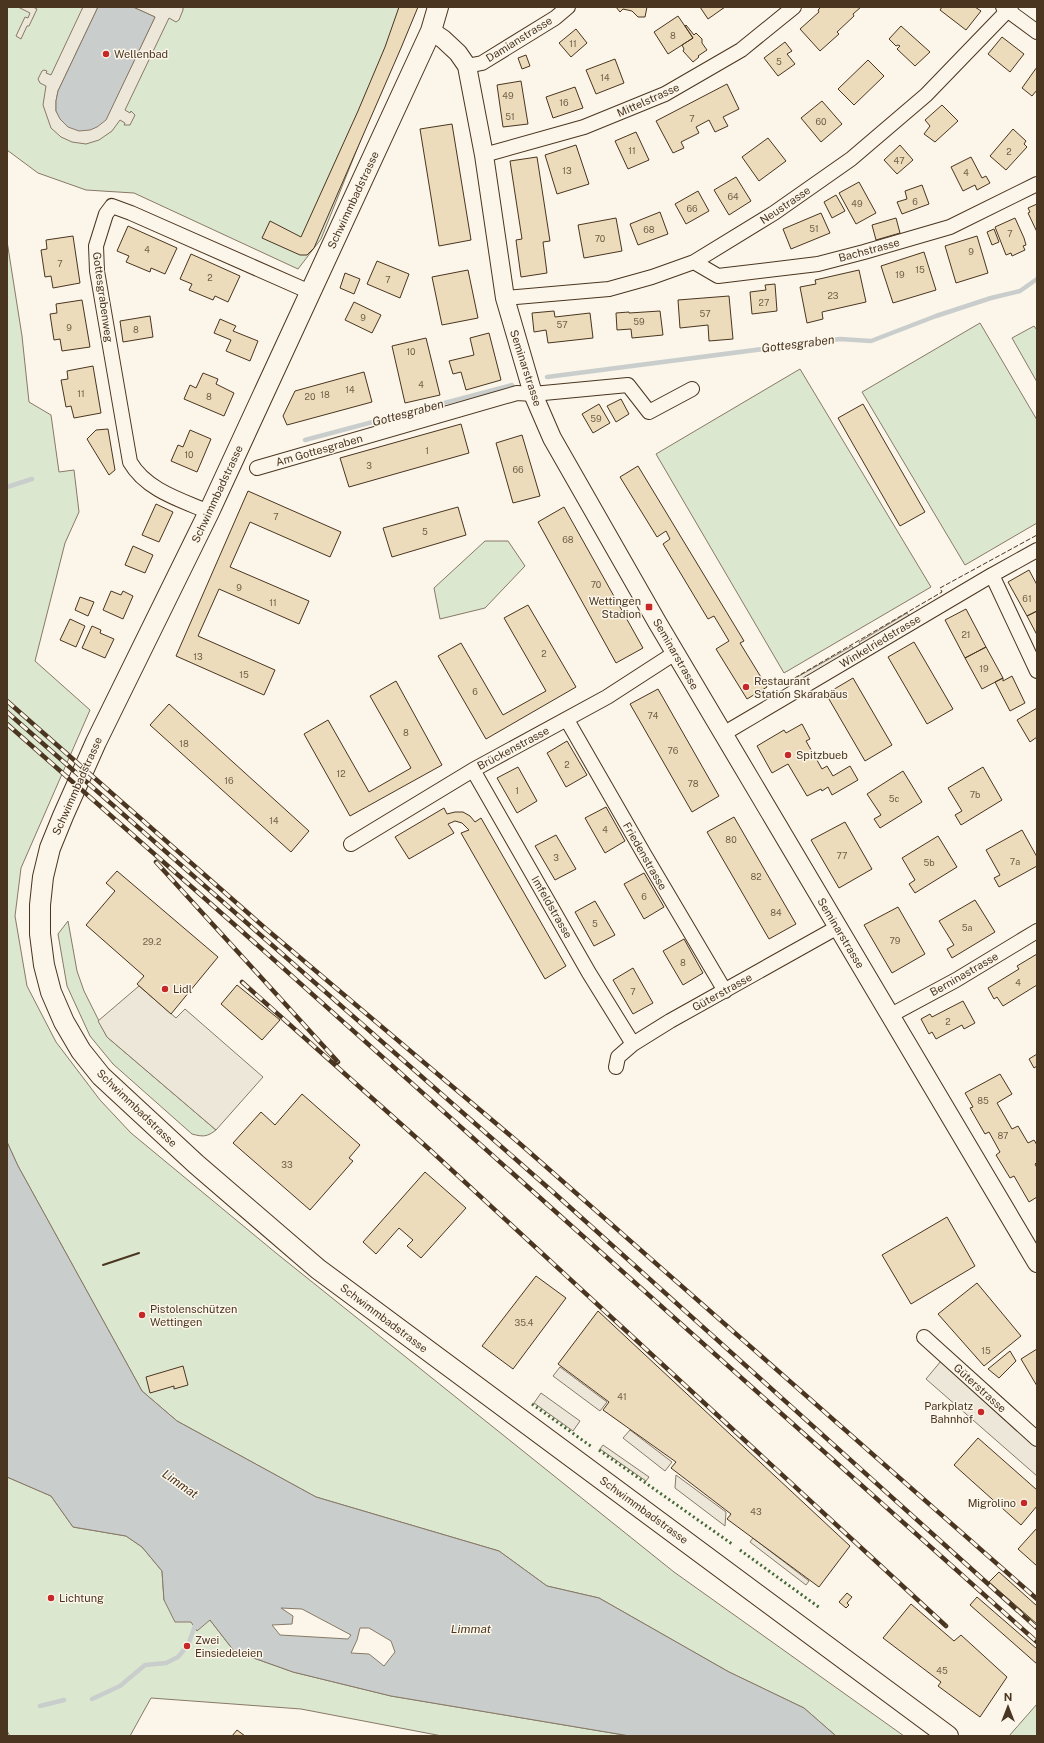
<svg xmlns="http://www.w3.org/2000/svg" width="1044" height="1743" viewBox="0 0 1044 1743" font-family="'Public Sans',sans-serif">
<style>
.green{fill:#dce7d0;stroke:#887966}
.parking{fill:#ede7d9;stroke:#887966}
.water{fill:#c9cecd;stroke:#887966;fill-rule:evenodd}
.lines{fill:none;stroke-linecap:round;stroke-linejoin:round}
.stream{stroke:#c9cecd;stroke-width:4.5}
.building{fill:#ecdcbc;stroke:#4a3520}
.minor-casing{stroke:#4a3520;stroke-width:16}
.tertiary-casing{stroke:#4a3520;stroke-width:20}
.secondary-casing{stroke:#4a3520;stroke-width:22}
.minor{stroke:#fbf6e9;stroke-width:14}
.tertiary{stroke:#fbf6e9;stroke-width:18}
.secondary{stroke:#fbf6e9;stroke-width:20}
.rail-casing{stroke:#4a3520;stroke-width:4.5}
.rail{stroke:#fbf6e9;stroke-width:3;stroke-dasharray:9;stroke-linecap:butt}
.hedge{stroke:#436837;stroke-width:3;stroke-dasharray:2 3;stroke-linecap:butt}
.fence{stroke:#4a3520;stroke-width:1;stroke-dasharray:5 2;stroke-linecap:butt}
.wall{stroke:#4a3520;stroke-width:2}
.poi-dot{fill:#c62828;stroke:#fbf6e9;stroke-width:1.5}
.labels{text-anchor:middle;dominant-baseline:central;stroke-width:3;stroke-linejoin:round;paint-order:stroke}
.number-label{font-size:9px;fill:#725f47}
.street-label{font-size:11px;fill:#4a3520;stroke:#fbf6e9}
.poi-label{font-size:11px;fill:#4a3520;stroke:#fbf6e9;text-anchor:start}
.water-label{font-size:12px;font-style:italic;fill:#4a3520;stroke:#fbf6e9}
</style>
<rect width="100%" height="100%" fill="#fbf6e9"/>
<!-- green -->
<path class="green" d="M7,7H414L321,239L298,269L134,193L86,190L38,173L7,150Z
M7,241L22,336L29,402L51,415L59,472L74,470L79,512L65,543L35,661L90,710L21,868L15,916L27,986L56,1042L100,1100L131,1133L276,1253L674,1572L904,1736H836L804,1708L729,1672L599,1598L547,1586L499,1551L316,1497L177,1421L142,1391L18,1166L7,1142Z
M980,323L1037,420V523L965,565L862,392Z
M1034,326L1037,330V382L1012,338Z
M800,369L931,587L784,673L656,454Z
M485,541H508L525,566L485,608L440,619L434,588Z
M68,921L77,971L84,991L107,1037L216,1130C207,1137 203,1137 192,1134L113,1064L90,1036L67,986L58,934Z
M7,1477L51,1496L73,1527L126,1536L142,1547L162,1571L164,1600L210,1620L234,1651L293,1672L391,1696L630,1736H442L301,1709L151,1698L130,1736H10L7,1731Z
M1037,1704V1736H1009Z"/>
<!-- parking -->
<path class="parking" d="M18,7H33L37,9L29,26H27L21,39L16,36L25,17L28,18L30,13Z
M83,7H98L58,91L56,101V111L61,119H106L155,17L133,7H183V10L179,20L176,22L169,18L125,110L130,113L131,111L135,115L130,125H124L125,123L120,120L112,131L99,140L86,144L72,142L61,137L51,128L43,105L46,86L40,83L38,79L42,71L44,70L47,71L46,73L51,75Z
M907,613L910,617L861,646L859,642Z
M852,646L854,650L795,684L792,680Z
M139,986L176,1018L185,1009L263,1077L216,1130L107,1037L98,1021Z
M941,1361L1037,1444V1476L926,1379Z
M560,1367L607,1402L600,1411L553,1376Z
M541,1393L580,1421L573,1431L534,1403Z
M630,1430L672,1462L665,1471L623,1438Z
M603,1445L649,1477L646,1481L600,1449Z
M676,1475L726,1512L725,1526L675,1488Z
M753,1538L809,1581L806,1585L750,1542Z"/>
<!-- water -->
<path class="water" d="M98,7H133L155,17L106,120L97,127L90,130L79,131L68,127L60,119L56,111V101L58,91Z
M7,1142L18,1166L142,1391L177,1421L316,1497L499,1551L547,1586L599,1598L729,1672L804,1708L836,1736H630L391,1696L293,1672L234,1651L210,1620L197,1631L191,1622H175L164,1600L162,1571L142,1547L126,1536L73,1527L51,1496L7,1477ZM281,1608L302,1609L351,1635L348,1639L280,1635L272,1625L292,1624L293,1616ZM360,1628H369L391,1641L395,1652L384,1666L369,1654L351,1653L357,1640Z"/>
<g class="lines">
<!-- stream -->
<path class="stream" d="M547,377L840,339L871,341L936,316L991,298L1020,291L1037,279
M305,440L512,385
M7,487L32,479
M92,1699L120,1686L145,1665L166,1663L178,1657L188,1645L196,1623
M40,1706L64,1700"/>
</g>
<!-- building -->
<path class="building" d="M399,7H418L401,48L314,248L307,255H300L262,238L270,221L301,237L358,111L385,47Z
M616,7H647L645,17H638L632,11L623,9L620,12Z
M700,7H725L708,19Z
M821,7H861L853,14L854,16L837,32L839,34L820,51L800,29L819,12L818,10Z
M942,7H975L981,11L966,30L940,10Z
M678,16L693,38L668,54L654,32Z
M686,25L694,35L696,33L702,39V43L707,50L698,56L699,57L693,62L683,51L684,49L682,45L693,38L685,26Z
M901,26L930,52L915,66L897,49L900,46L898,45L896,46L889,39Z
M576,29L587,43L571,57L559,43Z
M1002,37L1024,54L1010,72L988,54Z
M785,42L792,51L787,54L795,64L778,76L764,58Z
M526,55L530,66L522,69L518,58Z
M615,59L624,83L596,94L586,70Z
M868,60L884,76L854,105L838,89Z
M1037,67V90L1032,96L1022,88Z
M521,81L528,124L503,127L497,85Z
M727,84L739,109L723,117L728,126L715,132L709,120L696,127L699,133L681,142L684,148L673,153L656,121Z
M575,87L583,108L553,118L546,97Z
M822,101L842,124L821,142L801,118Z
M942,105L958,121L935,142L924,134L930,126L925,120Z
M452,124L471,240L439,246L420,129Z
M1013,129L1026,141L1024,144L1027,147L1006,170L990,156Z
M636,132L649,160L628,169L615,141Z
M768,138L786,161L759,181L742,157Z
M576,145L589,184L557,194L545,155Z
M900,145L913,160L897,174L884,160Z
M537,157L550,241L543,242L547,273L521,277L516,240L522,239L510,161Z
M971,157L982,178L986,176L990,183L977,190L975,185L963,191L951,167Z
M736,177L751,201L729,215L714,190Z
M859,182L876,213L856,224L839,193Z
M922,185L929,204L902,214L897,202L907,199L905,191Z
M698,191L709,211L686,224L675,204Z
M836,195L845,211L832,218L824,202Z
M1037,204V232L1028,213L1030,212L1028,208Z
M660,212L668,234L638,245L630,224Z
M821,213L830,233L791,249L783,229Z
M616,218L622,251L584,258L578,225Z
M896,218L900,233L876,240L872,225Z
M1015,218L1024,238L1026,245L1023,246L1025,250L1012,256L1011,253L1006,255L995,227Z
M128,226L177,248L165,274L151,268L150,272L126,262L129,256L117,251Z
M994,229L999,242L992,245L987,232Z
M73,236L80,283L53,288L51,276L45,277L41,250L47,249L46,240Z
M977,236L988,273L956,283L945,246Z
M924,252L936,290L893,303L881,266Z
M191,254L240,276L228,302L215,296L213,300L189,290L192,284L180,279Z
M377,261L409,274L400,298L367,284Z
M468,270L478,318L442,325L432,277Z
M859,270L866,302L822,312L823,319L807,323L800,287L816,284L815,280Z
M345,273L360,279L354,294L340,288Z
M775,284L777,311L752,314L750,292L766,290L765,285Z
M729,296L733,339L709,341L708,325L680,328L678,300Z
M82,300L90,347L62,351L60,339L54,340L50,314L57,313L56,304Z
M354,302L381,315L372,333L345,320Z
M554,311L555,317L590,313L593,338L548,343L546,330L534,332L532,313Z
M660,311L663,335L632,338L631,329L617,330L616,313L629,312V313Z
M150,316L153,337L123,342L120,321Z
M220,319L236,326L233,331L258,341L250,361L226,351L231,340L214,333Z
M489,333L501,380L466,390L461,372L453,374L449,361L474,355L470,338Z
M426,338L440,395L405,403L392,346Z
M93,366L101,413L74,418L71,406L66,407L61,380L68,379L67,371Z
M364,372L372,402L287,425L283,416L295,391Z
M203,373L218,379L216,384L234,393L224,416L184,399L190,385L196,388Z
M621,399L629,414L616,422L607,406Z
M599,404L610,423L593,433L582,414Z
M863,404L925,512L900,526L838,418Z
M461,424L469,453L349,487L340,458Z
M108,429L115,470L109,475L87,439L96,430Z
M190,430L211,439L197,472L171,461L178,445L183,447Z
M522,435L540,496L513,503L496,443Z
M638,466L744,641L740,643L767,687L747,699L716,649L729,641L714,616L708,619L663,544L670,539L666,531L657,537L620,477Z
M248,491L341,532L330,557L250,522L230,567L309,601L299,624L219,589L198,636L275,670L264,695L176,656Z
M156,504L173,512L159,542L142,535Z
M458,507L466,535L392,557L383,528Z
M564,507L643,648L616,663L538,522Z
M133,546L153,555L145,573L125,565Z
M1029,570L1037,585V611L1027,616L1008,582Z
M111,591L121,595L123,591L133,596L123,619L103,610Z
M80,597L94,602L88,616L75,610Z
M528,605L576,687L486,739L438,656L461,643L503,715L546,691L504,618Z
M966,609L986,647L965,658L945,620Z
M1037,611V635L1027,616Z
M70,619L85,626L76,647L60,640Z
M92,626L101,630L100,633L114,639L105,658L82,648Z
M914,642L953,709L927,724L888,657Z
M986,647L1003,678L982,689L965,658Z
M1012,676L1025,703L1010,711L995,682L1003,678V681Z
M853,678L892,745L865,761L826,694Z
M396,681L442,765L350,816L304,734L328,720L369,792L411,768L370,696Z
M658,689L719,796L692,812L630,704Z
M169,704L309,831L291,852L150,725Z
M1037,708V737L1030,742L1017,720Z
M802,724L810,739L806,741L822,769L827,766L833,776L850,766L858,780L832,795L828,787L822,791L821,789L807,796L788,764L772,773L757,746L784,730L786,733Z
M567,741L587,775L566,787L547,753Z
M518,767L537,801L517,813L497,778Z
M983,767L1002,800L961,825L955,815L962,811L948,788Z
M903,771L922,802L880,828L874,819L881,815L867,794Z
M606,807L625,841L605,853L585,818Z
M444,808L447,814L455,812H463L470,816L475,822L481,818L566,966L545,979L461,833L469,830L462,823L455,821L448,824L454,833L409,859L395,837Z
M734,817L796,924L769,939L707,832Z
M845,822L872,869L839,888L811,840Z
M1022,830L1037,857V866L999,887L994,878L1000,875L986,850Z
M556,835L576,869L555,880L535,846Z
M938,836L957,867L915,893L909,884L915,880L902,858Z
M117,871L218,957L171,1014L137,984L144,976L86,925L115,891L106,883Z
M644,873L664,907L644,919L624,884Z
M975,900L995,932L952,958L947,949L954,945L939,921Z
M595,901L615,935L594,946L575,912Z
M898,907L925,954L892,973L864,925Z
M684,939L703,973L683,985L663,951Z
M1037,954V985L1003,1006L997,997L994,999L988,988L1019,969L1017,966Z
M633,968L653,1003L633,1014L613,980Z
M237,985L280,1020L262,1040L221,1004Z
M963,1001L975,1023L964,1029L962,1025L936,1039L932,1032L929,1034L921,1019L930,1014L932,1017Z
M1037,1054V1066L1034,1068L1029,1059Z
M1000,1074L1012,1094L997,1103L1012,1129L1018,1126L1028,1143L1034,1140L1037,1145V1162L1035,1164L1037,1168V1197L1029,1202L1014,1176L1010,1178L996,1155L1000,1152L989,1132L985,1134L970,1108L973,1107L965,1093Z
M302,1094L360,1145L349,1158L353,1161L310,1210L233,1143L261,1112L275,1125Z
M425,1172L466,1208L421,1258L407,1246L413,1240L399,1228L376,1254L363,1242Z
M947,1217L975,1266L911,1304L882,1255Z
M536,1276L566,1298L513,1369L482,1346Z
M977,1283L1021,1336L984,1366L938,1314Z
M598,1311L850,1546L819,1587L727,1519L731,1514L671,1468L676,1462L603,1410L609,1402L558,1364Z
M1037,1349V1386L1021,1359Z
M1010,1351L1016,1361L999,1378L988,1369Z
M183,1366L188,1385L174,1389V1386L150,1393L146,1377Z
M978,1438L1037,1490V1506L1021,1525L954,1465Z
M1037,1528V1566L1018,1549Z
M999,1572L1037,1606V1624L989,1582Z
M847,1593L852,1597L847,1603L849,1605L846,1608L839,1602Z
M977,1597L1037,1649V1664L970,1605Z
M911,1604L954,1641L961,1635L1007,1677L980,1717L938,1686L941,1682L883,1638Z
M237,1730L245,1736H232Z"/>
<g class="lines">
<!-- minor casing -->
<g class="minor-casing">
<path id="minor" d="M1003,7L1037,32
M467,66L482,63L555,18L568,7
M484,155L584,127L665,94L741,50L794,7
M694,262L718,276L818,264L864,252L950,227L1037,184
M505,298L609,289L652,277L694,262L774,213L851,159L926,95L1011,7
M257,468L517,393L533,394L628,385L649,412L692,389
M209,512C181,500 146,490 130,462L97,271L96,246L106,214L112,206L131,213L310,292
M992,575L1037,671
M567,720L644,854L725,991
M723,734L992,575L1037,550
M473,770L589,973L633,1044
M351,844L473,770L607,697L675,653
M891,1015L956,980L1037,931
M616,1067L618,1057L633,1044L670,1021L838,927
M924,1337L1037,1439"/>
</g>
<!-- tertiary casing -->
<g class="tertiary-casing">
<path id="tertiary" d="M431,31L443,39L458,53L467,66L484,155L505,298L533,394L552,438L657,622L1037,1263"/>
</g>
<!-- secondary casing -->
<g class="secondary-casing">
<path id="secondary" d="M438,7L431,31L209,512L96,742L63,816L50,848L43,877L40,905V934L44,965L51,992L64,1022L81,1051L101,1076L196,1164L318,1269L948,1736"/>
</g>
<!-- minor -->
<use href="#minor" class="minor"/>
<!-- tertiary -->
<use href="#tertiary" class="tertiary"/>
<!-- secondary -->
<use href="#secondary" class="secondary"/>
<!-- rail casing -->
<g class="rail-casing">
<path id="rail" d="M7,701L265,928L518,1142L1037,1599
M7,712L553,1192L1037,1628
M7,724L236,926L1037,1642
M156,862L338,1062
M242,982L429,1149L946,1626"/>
</g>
<!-- rail -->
<use href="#rail" class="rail"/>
<!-- hedge -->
<path class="hedge" d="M532,1404L592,1447
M599,1450L732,1544
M740,1550L820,1608"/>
<!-- fence -->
<path class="fence" d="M775,682L786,683L942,592L940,588L1037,535"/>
<!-- wall -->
<path class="wall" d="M103,1265L139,1253"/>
</g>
<!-- markers -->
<g class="poi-dot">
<circle cx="106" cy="54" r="4"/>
<rect x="645" y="603" width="8" height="8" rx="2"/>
<circle cx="746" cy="687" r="4"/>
<circle cx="788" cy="755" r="4"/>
<circle cx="165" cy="989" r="4"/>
<circle cx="142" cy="1315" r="4"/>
<circle cx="981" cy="1412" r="4"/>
<circle cx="1024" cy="1503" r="4"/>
<circle cx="51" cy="1598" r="4"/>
<circle cx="187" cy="1646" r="4"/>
</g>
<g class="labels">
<!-- number labels -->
<g class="number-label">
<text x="673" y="35">8</text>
<text x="573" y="43">11</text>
<text x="779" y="61">5</text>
<text x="605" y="77">14</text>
<text x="508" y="95">49</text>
<text x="564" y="102">16</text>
<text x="510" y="116">51</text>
<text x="692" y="118">7</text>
<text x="821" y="121">60</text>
<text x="632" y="150">11</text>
<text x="1009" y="151">2</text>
<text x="899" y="160">47</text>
<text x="567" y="170">13</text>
<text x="966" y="172">4</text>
<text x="733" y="196">64</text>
<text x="915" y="201">6</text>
<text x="857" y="203">49</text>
<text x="692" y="208">66</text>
<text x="814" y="228">51</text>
<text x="649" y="229">68</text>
<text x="1010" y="233">7</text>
<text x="600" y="238">70</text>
<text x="147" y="249">4</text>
<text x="971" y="251">9</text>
<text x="60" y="263">7</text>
<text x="920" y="269">15</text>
<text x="900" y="274">19</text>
<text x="210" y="277">2</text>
<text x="388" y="279">7</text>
<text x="833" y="295">23</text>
<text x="764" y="302">27</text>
<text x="705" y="313">57</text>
<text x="363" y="317">9</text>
<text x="639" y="321">59</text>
<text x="562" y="324">57</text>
<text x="69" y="327">9</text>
<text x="136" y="329">8</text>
<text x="411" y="351">10</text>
<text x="421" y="384">4</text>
<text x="350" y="389">14</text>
<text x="81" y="393">11</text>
<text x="325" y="394">18</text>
<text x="209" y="396">8</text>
<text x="310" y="396">20</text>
<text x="596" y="418">59</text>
<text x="427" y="450">1</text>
<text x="189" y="454">10</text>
<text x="369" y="465">3</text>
<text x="518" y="469">66</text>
<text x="276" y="516">7</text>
<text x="425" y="531">5</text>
<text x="568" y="539">68</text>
<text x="596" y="584">70</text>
<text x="239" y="587">9</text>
<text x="1027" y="598">61</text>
<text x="273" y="602">11</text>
<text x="966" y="634">21</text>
<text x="544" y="653">2</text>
<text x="198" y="656">13</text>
<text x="984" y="668">19</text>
<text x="244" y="674">15</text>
<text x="475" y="691">6</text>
<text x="653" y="715">74</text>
<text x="406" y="732">8</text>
<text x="184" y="743">18</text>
<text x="673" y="750">76</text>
<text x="567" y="764">2</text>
<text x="341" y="773">12</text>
<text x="229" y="780">16</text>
<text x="693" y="783">78</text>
<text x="517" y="790">1</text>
<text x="975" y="794">7b</text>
<text x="894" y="798">5c</text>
<text x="274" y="820">14</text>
<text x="605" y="829">4</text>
<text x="731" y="839">80</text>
<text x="842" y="855">77</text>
<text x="556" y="857">3</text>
<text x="1015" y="861">7a</text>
<text x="929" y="862">5b</text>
<text x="756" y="876">82</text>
<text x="644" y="896">6</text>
<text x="776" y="912">84</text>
<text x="595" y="923">5</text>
<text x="967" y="927">5a</text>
<text x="895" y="940">79</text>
<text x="152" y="941">29.2</text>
<text x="683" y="962">8</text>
<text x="1018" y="982">4</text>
<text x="633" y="991">7</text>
<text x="948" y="1021">2</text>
<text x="983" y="1100">85</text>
<text x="1003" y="1135">87</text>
<text x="287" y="1164">33</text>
<text x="524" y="1322">35.4</text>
<text x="986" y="1350">15</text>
<text x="622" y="1396">41</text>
<text x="756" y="1511">43</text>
<text x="942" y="1670">45</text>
</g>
<!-- street labels -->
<g class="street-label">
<text transform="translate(519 39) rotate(-32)">Damianstrasse</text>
<text transform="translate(648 100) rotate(-24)">Mittelstrasse</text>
<text transform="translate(353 200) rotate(-65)">Schwimmbadstrasse</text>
<text transform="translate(785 205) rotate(-34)">Neustrasse</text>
<text transform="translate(869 250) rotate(-15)">Bachstrasse</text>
<text transform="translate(103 297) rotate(82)">Gottesgrabenweg</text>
<text transform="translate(526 368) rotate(72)">Seminarstrasse</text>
<text transform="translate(319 450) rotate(-16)">Am Gottesgraben</text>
<text transform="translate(217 494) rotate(-65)">Schwimmbadstrasse</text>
<text transform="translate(880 641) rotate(-31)">Winkelriedstrasse</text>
<text transform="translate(676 654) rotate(60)">Seminarstrasse</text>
<text transform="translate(513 748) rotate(-28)">Brückenstrasse</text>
<text transform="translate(77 786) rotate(-66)">Schwimmbadstrasse</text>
<text transform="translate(645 856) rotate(60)">Friedenstrasse</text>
<text transform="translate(552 907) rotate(60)">Imfeldstrasse</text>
<text transform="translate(841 933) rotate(59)">Seminarstrasse</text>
<text transform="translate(964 974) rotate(-30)">Berninastrasse</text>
<text transform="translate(722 992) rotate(-29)">Güterstrasse</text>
<text transform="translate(137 1108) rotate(44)">Schwimmbadstrasse</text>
<text transform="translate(384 1318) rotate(37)">Schwimmbadstrasse</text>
<text transform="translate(980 1388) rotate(42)">Güterstrasse</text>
<text transform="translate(644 1510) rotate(36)">Schwimmbadstrasse</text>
</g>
<!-- poi labels -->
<g class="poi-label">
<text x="114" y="54">Wellenbad</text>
<text x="641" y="601" text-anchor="end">Wettingen<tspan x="641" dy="13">Stadion</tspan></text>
<text x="754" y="681">Restaurant<tspan x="754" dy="13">Station Skarabäus</tspan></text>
<text x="796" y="755">Spitzbueb</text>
<text x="173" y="989">Lidl</text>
<text x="150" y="1309">Pistolenschützen<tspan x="150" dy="13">Wettingen</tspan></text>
<text x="973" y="1406" text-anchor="end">Parkplatz<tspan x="973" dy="13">Bahnhof</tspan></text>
<text x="1016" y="1503" text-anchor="end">Migrolino</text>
<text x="59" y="1598">Lichtung</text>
<text x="195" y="1640">Zwei<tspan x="195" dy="13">Einsiedeleien</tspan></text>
</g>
<!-- water labels -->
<g class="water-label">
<text transform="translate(798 344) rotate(-7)">Gottesgraben</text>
<text transform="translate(408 413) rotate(-15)">Gottesgraben</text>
<text transform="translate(180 1484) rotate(35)">Limmat</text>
<text x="471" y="1629">Limmat</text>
</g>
</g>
<!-- border -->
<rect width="1044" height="1743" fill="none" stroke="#4a3520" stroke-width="16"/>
<!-- north arrow -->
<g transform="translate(1008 1707)" stroke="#fbf6e9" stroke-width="3" paint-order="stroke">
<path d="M0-3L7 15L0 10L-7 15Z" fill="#4a3520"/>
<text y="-6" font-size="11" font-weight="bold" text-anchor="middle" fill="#4a3520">N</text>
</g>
</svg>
